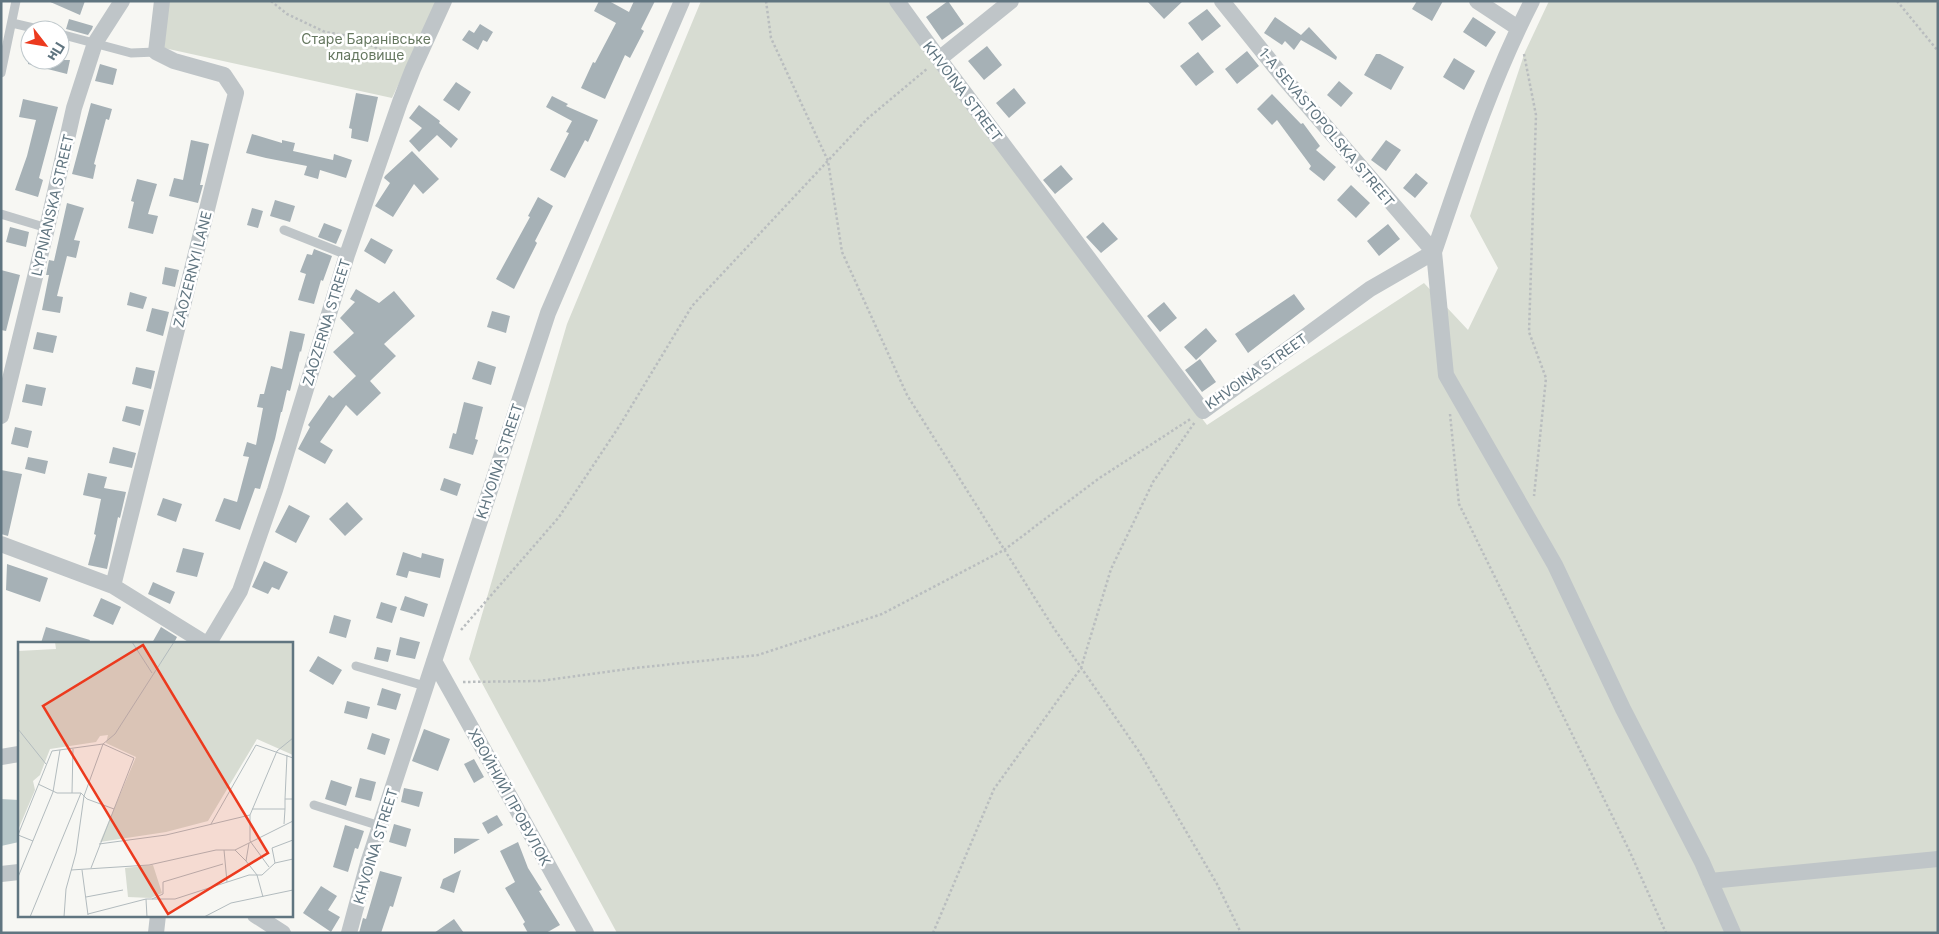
<svg xmlns="http://www.w3.org/2000/svg" width="1939" height="934" viewBox="0 0 1939 934" font-family="Inter,sans-serif">
<style>
.green{fill:#d7dcd2}
.water{fill:#b6c6c8}
.building{fill:#a6b1b6}
.lines{fill:none;stroke-linecap:round;stroke-linejoin:round}
.path{stroke:#b9bdbf;stroke-width:2.5;stroke-dasharray:2.5 2.5;stroke-linecap:butt}
.lane{stroke:#bfc5c8;stroke-width:9}
.street{stroke:#bfc5c8;stroke-width:16}
.labels{text-anchor:middle;dominant-baseline:central;stroke-width:5;stroke-linejoin:round;paint-order:stroke}
.park-label{font-size:14px;fill:#667860;stroke:#fff}
.street-label{font-size:14px;fill:#607580;stroke:#fff}
.inset-road{fill:none;stroke:#b2bbbe;stroke-width:1}
.view{fill:#ec3a1e;fill-opacity:0.15;stroke:#ec3a1e;stroke-width:2.5}
.inset-edge{fill:none;stroke:#607580;stroke-width:2.5}
</style>
<rect width="100%" height="100%" fill="#f7f7f3"/>
<!-- green -->
<path class="green" d="M169,1H438L392,98L164,48Z
M701,1H889L927,55L1207,425L1424,283L1468,330L1498,268L1470,216L1525,52L1549,1H1938V933H617L469,659L567,324Z"/>
<!-- water -->
<path class="water" d="M1,799L19,800V842L1,846Z"/>
<!-- building -->
<path class="building" d="M48,1H85L80,15Z
M599,1H609L629,12L634,1H655L641,29L644,31L630,58L625,55L605,99L581,88L593,62L595,63L616,23L594,11Z
M948,1L964,24L942,40L926,17Z
M1147,1H1183L1164,19Z
M1417,1H1443L1432,21L1412,9Z
M1207,9L1221,26L1202,41L1188,23Z
M1275,17L1301,35L1309,27L1337,57L1336,60L1301,40L1294,50L1285,41L1282,45L1264,33Z
M1473,17L1496,32L1486,47L1463,32Z
M69,19L93,26L92,29L88,35L66,29Z
M480,24L493,32L487,42L483,40L478,50L462,40L469,30L474,33Z
M987,46L1002,65L984,80L968,61Z
M1247,51L1259,66L1237,84L1225,69Z
M1198,52L1214,72L1196,86L1180,66Z
M1376,54H1380L1404,67L1391,90L1364,75Z
M1454,58L1475,71L1464,90L1443,77Z
M28,60H70L67,74L28,64Z
M100,64L117,69L113,85L95,81Z
M1339,81L1353,93L1341,107L1327,95Z
M456,82L471,92L459,111L443,100Z
M1014,88L1026,103L1009,118L996,103Z
M356,93L378,97L368,142L351,138L352,129L349,128Z
M1272,94L1301,124L1303,123L1320,146L1316,150L1336,167L1324,181L1309,169L1311,166L1277,120L1272,125L1257,109Z
M552,96L568,104L566,106L598,120L588,142L585,140L565,178L550,170L569,133L566,132L572,121L546,107Z
M23,99L58,107L39,178L43,180L38,197L15,190L27,156L36,120L19,117Z
M91,103L112,109L109,120L106,119L94,164L96,165L93,179L72,174Z
M419,105L440,121L439,123L458,139L451,148L437,135L419,152L409,141L422,128L409,118Z
M252,134L282,143V140L295,143L293,151L333,160L334,154L352,160L346,178L320,170L318,179L304,175L307,166L266,158L246,153Z
M191,140L209,144L200,185H203L198,203L169,196L174,178L183,180Z
M1386,140L1401,150L1386,171L1371,160Z
M412,151L439,179L423,194L414,184L393,217L375,206L390,183L384,178L385,176Z
M1061,165L1073,179L1055,194L1043,180Z
M1416,173L1428,183L1415,198L1403,188Z
M137,179L157,184L148,214L158,216L153,234L128,228L134,202L131,201Z
M1351,185L1370,203L1356,218L1337,200Z
M538,197L553,206L535,241L537,243L514,289L496,279L530,217L528,216Z
M275,200L295,206L290,222L270,216Z
M67,203L84,208L74,240L80,241L76,258L67,256L57,296L63,297L60,313L42,310L49,275H46L49,260L54,261Z
M252,208L263,211L258,228L247,225Z
M1103,222L1118,239L1101,253L1086,237Z
M324,223L342,230L336,244L318,237Z
M1388,224L1400,239L1379,256L1367,241Z
M10,227L29,232L26,247L6,242Z
M371,238L393,250L385,264L364,251Z
M314,249L332,256L323,281L321,280L314,304L298,300L306,274L300,272L307,254L312,255Z
M165,267L179,270L175,287L162,284Z
M1,270L20,275L6,331L1,330Z
M356,289L379,303L394,291L415,316L384,344L396,356L370,381L381,393L357,416L346,405L320,442L333,450L325,464L298,449L310,427L308,425L329,395L333,398L356,376L333,352L354,333L340,318L355,302L350,299Z
M130,292L147,297L143,309L127,305Z
M1294,294L1305,309L1248,353L1235,334Z
M1164,302L1177,318L1160,332L1147,316Z
M152,308L169,312L163,336L146,331Z
M492,311L510,316L506,333L487,327Z
M1206,328L1217,341L1196,360L1184,347Z
M290,331L305,334L301,352L300,351L290,391L287,390L282,412H281L275,439L260,489L255,488L240,530L215,521L224,498L237,502L249,457L243,456L247,442L256,445L263,408L257,407L260,394H264L271,366L282,369Z
M37,332L57,336L53,353L33,349Z
M1200,359L1216,382L1202,392L1185,370Z
M478,361L496,367L491,385L472,379Z
M136,367L155,371L151,389L132,384Z
M26,384L46,388L42,406L22,402Z
M464,402L483,407L475,439L478,440L473,455L449,448L453,433L456,434Z
M126,406L144,410L140,426L122,421Z
M15,427L32,431L28,448L11,444Z
M113,447L136,453L132,468L109,463Z
M28,457L48,461L45,474L25,469Z
M1,470L22,474L8,536L1,534Z
M88,473L107,477L104,488L126,492L120,518L118,517L107,569L88,565L96,535L94,534L101,499L83,495Z
M444,478L461,484L457,496L440,490Z
M163,498L182,504L176,522L157,515Z
M347,502L363,519L345,536L329,519Z
M289,505L310,516L296,543L275,532Z
M183,548L204,553L197,577L176,572Z
M403,552L421,558L422,553L444,559L440,578L409,571L407,578L396,575Z
M264,561L288,572L279,590L272,587L268,594L252,587Z
M7,564L48,578L40,602L6,590Z
M153,582L175,592L170,604L148,594Z
M405,596L428,604L424,617L400,610Z
M101,598L121,607L113,625L93,616Z
M381,602L397,607L392,623L376,618Z
M334,615L351,620L346,638L329,633Z
M46,627L90,640L89,643H41Z
M161,627L177,637L174,643H152Z
M400,637L420,642L415,659L396,655Z
M377,647L391,650L388,662L374,659Z
M318,656L342,670L333,685L309,671Z
M382,688L401,694L396,710L377,705Z
M347,701L370,707L367,719L344,713Z
M424,729L450,739L438,771L412,761Z
M372,733L390,739L385,755L367,749Z
M474,759L484,777L474,783L464,764Z
M360,778L376,782L371,801L355,797Z
M331,780L352,787L346,806L325,799Z
M404,788L423,792L419,807L401,802Z
M497,815L503,825L488,834L482,823Z
M394,824L411,829L406,847L389,842Z
M345,825L364,831L358,849L355,848L348,872L333,867Z
M454,838L480,839L454,854Z
M518,842L528,868L542,890L539,891L560,925L546,933H528L523,924L525,922L505,888L515,882L500,851Z
M461,870L454,893L440,888L443,879Z
M380,871L402,877L393,907L390,906L381,933H359L363,918L366,919Z
M321,886L337,896L328,910L340,917L331,932L303,913Z
M454,919L464,933H434Z"/>
<g class="lines">
<!-- path -->
<path class="path" d="M271,1L287,14L325,32L350,36L373,46L400,61
M766,1L771,38L828,161L842,252L907,395L1053,627L1140,753L1217,884L1241,933
M1897,1L1938,51
M1524,54L1536,115L1529,332L1546,378L1534,496
M1450,414L1459,504L1630,852L1666,933
M461,630L559,517L620,425L692,306L867,119L928,68
M463,682L540,681L635,668L758,655L882,614L1004,550L1098,479L1192,418
M933,933L994,789L1081,668L1111,569L1153,482L1195,422"/>
<!-- lane -->
<path class="lane" d="M12,23L42,30
M60,34L131,53L156,52
M1,73L16,1
M1,214L47,228
M284,230L347,255
M356,666L425,686
M314,805L380,826"/>
<!-- street -->
<path class="street" d="M897,1L939,59L1203,411L1370,289L1434,252C1463,167 1491,81 1532,1
M1222,1L1283,77L1434,252L1446,375L1555,565L1623,709L1702,862L1733,933
M1477,1L1518,28
M939,59L1011,1
M1,416L47,228L74,108L95,43L122,1
M1,544L113,586L205,643
M113,586L236,93L224,75L174,61L156,52L162,1
M209,643L240,591L275,490L347,255L400,102L413,69L444,1
M434,661L586,933
M1,757L19,754
M1,874L19,872
M1710,881L1938,859
M255,915L283,933
M156,933L158,915
M349,933L368,863L548,313L682,1"/>
</g>
<g class="labels">
<!-- park labels -->
<g class="park-label">
<text x="366" y="38">Старе Баранівське<tspan x="366" dy="16">кладовище</tspan></text>
</g>
<!-- street labels -->
<g class="street-label">
<text transform="translate(963 91) rotate(53)">KHVOINA STREET</text>
<text transform="translate(1327 127) rotate(50)">1-A SEVASTOPOLSKA STREET</text>
<text transform="translate(52 205) rotate(-77)">LYPNIANSKA STREET</text>
<text transform="translate(192 269) rotate(-76)">ZAOZERNYI LANE</text>
<text transform="translate(326 322) rotate(-73)">ZAOZERNA STREET</text>
<text transform="translate(1256 371) rotate(-35)">KHVOINA STREET</text>
<text transform="translate(499 461) rotate(-72)">KHVOINA STREET</text>
<text transform="translate(510 797) rotate(61)">ХВОЙНИЙ ПРОВУЛОК</text>
<text transform="translate(375 846) rotate(-73)">KHVOINA STREET</text>
</g>
</g>
<!-- overview -->
<g transform="translate(18 642)">
<rect width="275" height="275" fill="#f7f7f3"/>
<path d="M37,0H275V113L239,97L190,179L148,190L82,200L118,115L88,101L90,93L82,94L78,100L32,107L22,133L15,139L17,148L0,188V9L38,7ZM135,223L144,251L133,256L110,255L107,226Z" fill="#d7dcd2"/>
<path class="inset-road" d="M114,0L134,31M0,87L28,122M259,109L275,96M20,142L39,151H63L69,157L96,167M54,151L55,107M267,157L269,113M234,167H267V157H275M193,182L238,103L275,116M266,182L267,167M0,193L34,109L85,102L116,116L73,226M0,193L15,199M231,201L228,219L239,233L245,255M81,202L148,193L232,173M206,208L209,240M217,208L228,219M257,221L254,206L275,198M251,225L232,199V173L259,109M53,228L131,223L198,208H217L275,179M64,228L70,273M0,235L35,150L42,108M68,255L105,248M128,257L129,275M134,257L145,252V240L205,222M70,272L128,257H157L231,233H244L257,221L275,217M12,275L63,151M46,275L48,247L58,211L66,154L85,102L97,92L156,0M186,275L213,261L275,248"/>
<path class="view" d="M125,3L250,211L150,272L25,64Z"/>
<rect width="275" height="275" class="inset-edge"/>
</g>
<!-- border -->
<rect width="1939" height="934" fill="none" stroke="#607580" stroke-width="5"/>
<!-- north arrow -->
<g transform="translate(45 45) rotate(121)"><circle r="24" fill="#ffffff" stroke="#bfc8cc"/>
<path d="M0-4L9 19L0 12L-9 19Z" fill="#ec3a1e"/>
<text y="-8" font-size="14" font-weight="bold" text-anchor="middle" fill="#607580">Пн</text>
</g>
</svg>
